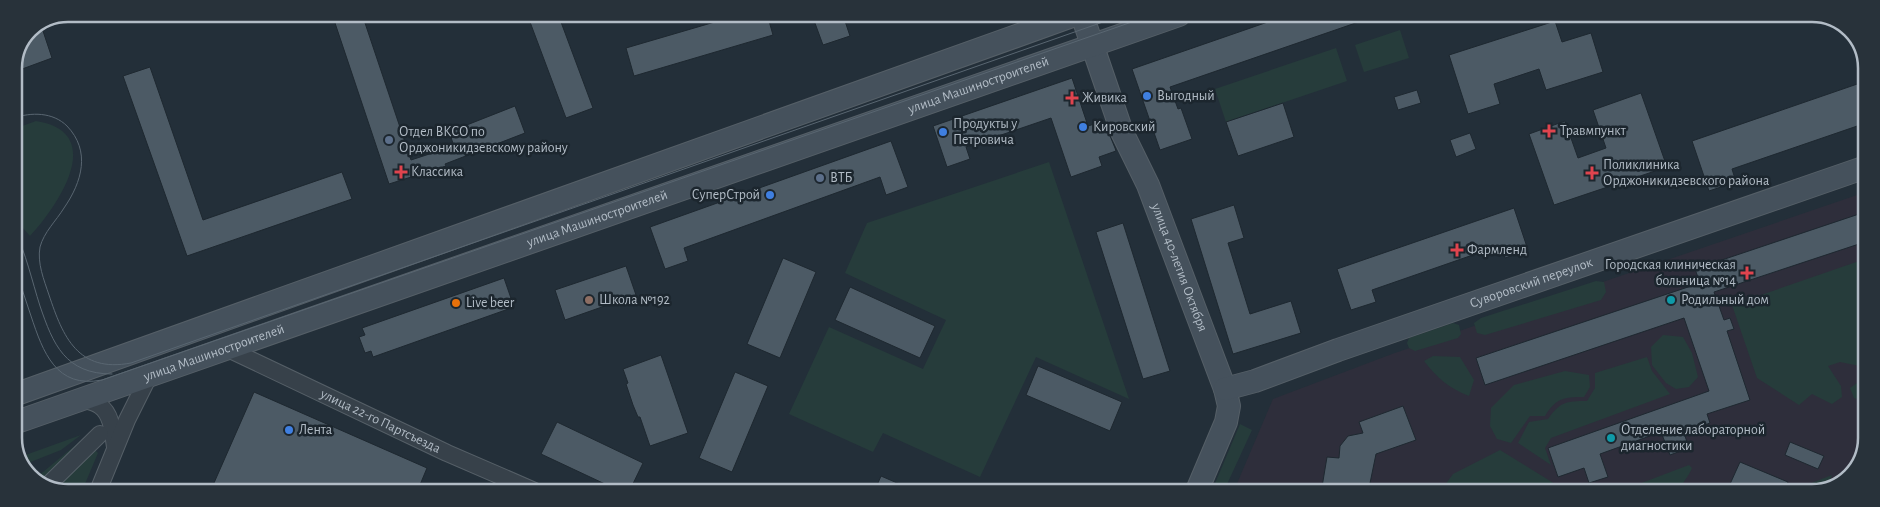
<svg xmlns="http://www.w3.org/2000/svg" width="1880" height="507" viewBox="0 0 1880 507" font-family="'Alegreya Sans',sans-serif">
<style>
.medical{fill:#2e2e3b}
.green{fill:#263c3b}
.building{fill:#4c5a65;stroke:#1e2830}
.lines{fill:none;stroke-linecap:round;stroke-linejoin:round}
.street-casing{stroke:#555f67;stroke-width:18}
.secondary-casing{stroke:#555f67;stroke-width:24}
.street{stroke:#37414a;stroke-width:16}
.secondary{stroke:#45515c;stroke-width:22}
.tram{stroke:#596671;stroke-width:1}
.shop-dot{fill:#3f7fe0;stroke:#1c262e;stroke-width:2}
.health-dot{fill:#e0444e;stroke:#1c262e;stroke-width:2}
.service-dot{fill:#5c6f8a;stroke:#1c262e;stroke-width:2}
.education-dot{fill:#8d6e63;stroke:#1c262e;stroke-width:2}
.culture-dot{fill:#0f9aa8;stroke:#1c262e;stroke-width:2}
.food-dot{fill:#e8710a;stroke:#1c262e;stroke-width:2}
.labels{text-anchor:middle;dominant-baseline:central;stroke-width:5;stroke-linejoin:round;paint-order:stroke}
.street-label{font-size:14px;fill:#b2bcc6;stroke:#1c262e}
.poi-label{font-size:14px;fill:#b2bcc6;stroke:#1c262e;text-anchor:start}
.rim{fill:none;stroke:#b2bcc6;stroke-width:2.5}
</style>
<rect width="100%" height="100%" fill="#232f39"/>
<!-- medical -->
<path class="medical" d="M1866,192L1864,452L1845,482L1812,493H1233L1273,399L1392,354Z"/>
<!-- green -->
<path class="green" d="M1400,30L1409,58L1364,72L1355,45Z
M1336,48L1347,81L1226,122L1215,89Z
M36,121C108,132 58,206 30,236L14,218V129Z
M1049,162L1129,399L1036,357L980,477L883,433L873,452L789,414L829,327L923,369L946,320L845,273L867,223Z
M1865,259V367L1840,362L1828,366L1841,386L1842,397L1832,404L1812,394L1799,405L1757,378L1732,305Z
M1596,281L1604,282L1606,292L1601,300L1485,335L1477,333L1474,323L1481,318Z
M1453,323L1459,325L1461,334L1458,338L1415,351L1409,348L1407,343L1409,338Z
M1663,335L1683,337L1692,353L1698,377L1689,387L1676,389L1666,383L1652,365L1651,347Z
M1433,356L1460,357L1474,380L1469,396C1449,388 1437,378 1424,361Z
M1647,357L1652,371L1670,394L1551,438L1545,448L1551,465L1518,443L1529,422L1548,419C1560,402 1566,401 1587,401L1595,388V373Z
M1565,371L1589,375L1590,387L1584,397C1564,397 1556,398 1545,416H1530L1511,443L1497,439L1490,426L1491,408L1514,385Z
M1857,383L1865,385V402L1854,398L1850,388Z
M1240,424L1252,430L1223,493H1211Z
M81,435L61,450L23,465L20,457Z
M84,438L87,442L40,482L37,477Z
M92,447L98,453L82,491H55L50,488Z
M1500,450L1555,484L1585,488L1590,493H1439L1453,474Z
M1689,465L1692,468C1688,478 1681,483 1679,493H1615Z
M1832,475L1827,488L1812,493H1800L1809,484Z
M1699,483L1707,493H1682L1686,484Z"/>
<!-- building -->
<path class="building" d="M362,14L411,160L454,146L449,132L515,106L525,133L445,164L446,166L389,184L335,23Z
M527,14H558L593,108L566,118Z
M742,14H767L773,35L634,76L626,48Z
M812,15H843L850,36L823,45Z
M1288,15H1373V17L1170,87L1178,109L1181,108L1192,139L1160,150L1132,69Z
M1555,21L1562,42L1591,33L1603,72L1546,90L1539,69L1494,84L1500,104L1468,114L1449,55Z
M41,25L52,58L14,72L30,30Z
M150,67L203,220L342,172L352,199L187,256L123,76Z
M1072,78L1088,126L1104,121L1115,148L1116,151L1099,157L1102,166L1071,177L1051,118L966,147L970,159L947,167L933,126Z
M1866,81V123L1732,169L1736,182L1709,191L1692,141Z
M1417,90L1421,103L1398,110L1394,97Z
M1641,93L1667,167L1554,205L1529,134L1565,121L1578,158L1606,148L1593,110Z
M1283,103L1294,137L1238,156L1226,122Z
M1470,133L1476,149L1456,157L1450,140Z
M891,141L908,187L886,195L880,177L684,248L688,261L665,269L650,227Z
M1234,205L1244,238L1228,243L1250,314L1291,301L1301,333L1233,354L1191,219Z
M1514,208L1528,250L1505,258L1500,246L1490,249L1372,290L1376,302L1351,310L1337,269Z
M1865,212V242L1714,292L1724,320L1730,318L1734,329L1727,331L1750,400L1707,414L1710,423L1684,433L1689,448L1670,455L1661,432L1600,454L1608,477L1589,483L1584,468L1558,477L1548,448L1709,391L1684,318L1485,385L1476,358L1700,283L1695,269Z
M1123,223L1170,371L1143,379L1096,232Z
M783,258L816,272L780,358L747,344Z
M626,266L636,295L565,320L555,290Z
M504,278L514,307L373,357L371,351L365,353L359,337L365,335L362,328Z
M850,287L935,326L920,358L835,320Z
M661,355L688,433L650,446L640,417H638L633,405L626,384L628,383L623,369Z
M1038,366L1122,402L1110,431L1026,395Z
M735,372L768,386L732,472L699,458Z
M254,392L427,468L417,492H210Z
M1403,406L1416,440L1376,454L1368,493H1321L1327,457L1339,458L1340,446L1348,436L1363,433L1359,422Z
M557,422L643,463L629,492H622L541,454Z
M1790,442L1824,456L1818,469L1785,455Z
M1740,462L1788,482L1784,493H1726Z
M881,476L918,492H874Z"/>
<g class="lines">
<!-- street casing -->
<g class="street-casing">
<g id="street">
<path id="s1" d="M226,348L447,453L537,492"/>
<path d="M81,399C87,401 95,402 100,406C112,414 113,434 115,447"/>
<path d="M47,486L100,434"/>
<path d="M98,491L127,420L149,376"/>
</g>
</g>
<!-- secondary casing -->
<g class="secondary-casing">
<g id="secondary">
<path id="s2" d="M1082,15L1122,132L1148,185L1225,389L1229,406L1226,422L1196,493"/>
<path id="s3" d="M1225,389L1255,381L1338,350L1866,167"/>
<path d="M14,395L1075,15"/>
<path id="s4" d="M14,423L1179,15"/>
</g>
</g>
<!-- street -->
<use href="#street" class="street"/>
<!-- secondary -->
<use href="#secondary" class="secondary"/>
<!-- tram -->
<path class="tram" d="M14,118C31,112 53,112 67,126C91,151 82,182 64,208C56,221 44,232 40,247C37,263 44,280 49,295C63,337 78,373 131,363L1123,15
M14,229C26,253 32,281 40,306C53,344 65,374 112,374
M14,265C20,282 25,299 31,316C43,352 56,389 102,380L1152,15"/>
</g>
<!-- markers -->
<g class="shop-dot">
<circle cx="1147" cy="96" r="5"/>
<circle cx="1083" cy="127" r="5"/>
<circle cx="943" cy="132" r="5"/>
<circle cx="770" cy="195" r="5"/>
<circle cx="289" cy="430" r="5"/>
</g>
<g class="health-dot">
<path d="M1069.5 90.5h5v5h5v5h-5v5h-5v-5h-5v-5h5z"/>
<path d="M1546.5 123.5h5v5h5v5h-5v5h-5v-5h-5v-5h5z"/>
<path d="M398.5 164.5h5v5h5v5h-5v5h-5v-5h-5v-5h5z"/>
<path d="M1589.5 165.5h5v5h5v5h-5v5h-5v-5h-5v-5h5z"/>
<path d="M1454.5 242.5h5v5h5v5h-5v5h-5v-5h-5v-5h5z"/>
<path d="M1744.5 265.5h5v5h5v5h-5v5h-5v-5h-5v-5h5z"/>
</g>
<g class="service-dot">
<circle cx="389" cy="140" r="5"/>
<circle cx="820" cy="178" r="5"/>
</g>
<circle class="education-dot" cx="589" cy="300" r="5"/>
<g class="culture-dot">
<circle cx="1671" cy="300" r="5"/>
<circle cx="1611" cy="438" r="5"/>
</g>
<circle class="food-dot" cx="456" cy="303" r="5"/>
<g class="labels">
<!-- street labels -->
<g class="street-label">
<text stroke="none"><textPath href="#s4" startOffset="1022">улица Машиностроителей</textPath></text>
<text stroke="none"><textPath href="#s4" startOffset="618">улица Машиностроителей</textPath></text>
<text stroke="none"><textPath href="#s2" startOffset="271">улица 40-летия Октября</textPath></text>
<text stroke="none"><textPath href="#s3" startOffset="324">Суворовский переулок</textPath></text>
<text stroke="none"><textPath href="#s4" startOffset="212">улица Машиностроителей</textPath></text>
<text stroke="none"><textPath href="#s1" startOffset="171">улица 22-го Партсъезда</textPath></text>
</g>
<!-- poi labels -->
<g class="poi-label">
<text x="1157" y="96">Выгодный</text>
<text x="1082" y="98">Живика</text>
<text x="953" y="124">Продукты у<tspan x="953" dy="16">Петровича</tspan></text>
<text x="1093" y="127">Кировский</text>
<text x="1560" y="131">Травмпункт</text>
<text x="399" y="132">Отдел ВКСО по<tspan x="399" dy="16">Орджоникидзевскому району</tspan></text>
<text x="1603" y="165">Поликлиника<tspan x="1603" dy="16">Орджоникидзевского района</tspan></text>
<text x="411" y="172">Классика</text>
<text x="830" y="178">ВТБ</text>
<text x="760" y="195" text-anchor="end">СуперСтрой</text>
<text x="1467" y="250">Фармленд</text>
<text x="1736" y="265" text-anchor="end">Городская клиническая<tspan x="1736" dy="16">больница №14</tspan></text>
<text x="599" y="300">Школа №192</text>
<text x="1681" y="300">Родильный дом</text>
<text x="466" y="303">Live beer</text>
<text x="299" y="430">Лента</text>
<text x="1621" y="430">Отделение лабораторной<tspan x="1621" dy="16">диагностики</tspan></text>
</g>
</g>
<!-- crop -->
<path d="M0 0H1880V507H0ZM68 22H1812A46 46 0 0 1 1858 68V438A46 46 0 0 1 1812 484H68A46 46 0 0 1 22 438V68A46 46 0 0 1 68 22Z" fill="#28323a" fill-rule="evenodd"/>
<path class="rim" d="M68 22H1812A46 46 0 0 1 1858 68V438A46 46 0 0 1 1812 484H68A46 46 0 0 1 22 438V68A46 46 0 0 1 68 22Z"/>
</svg>
